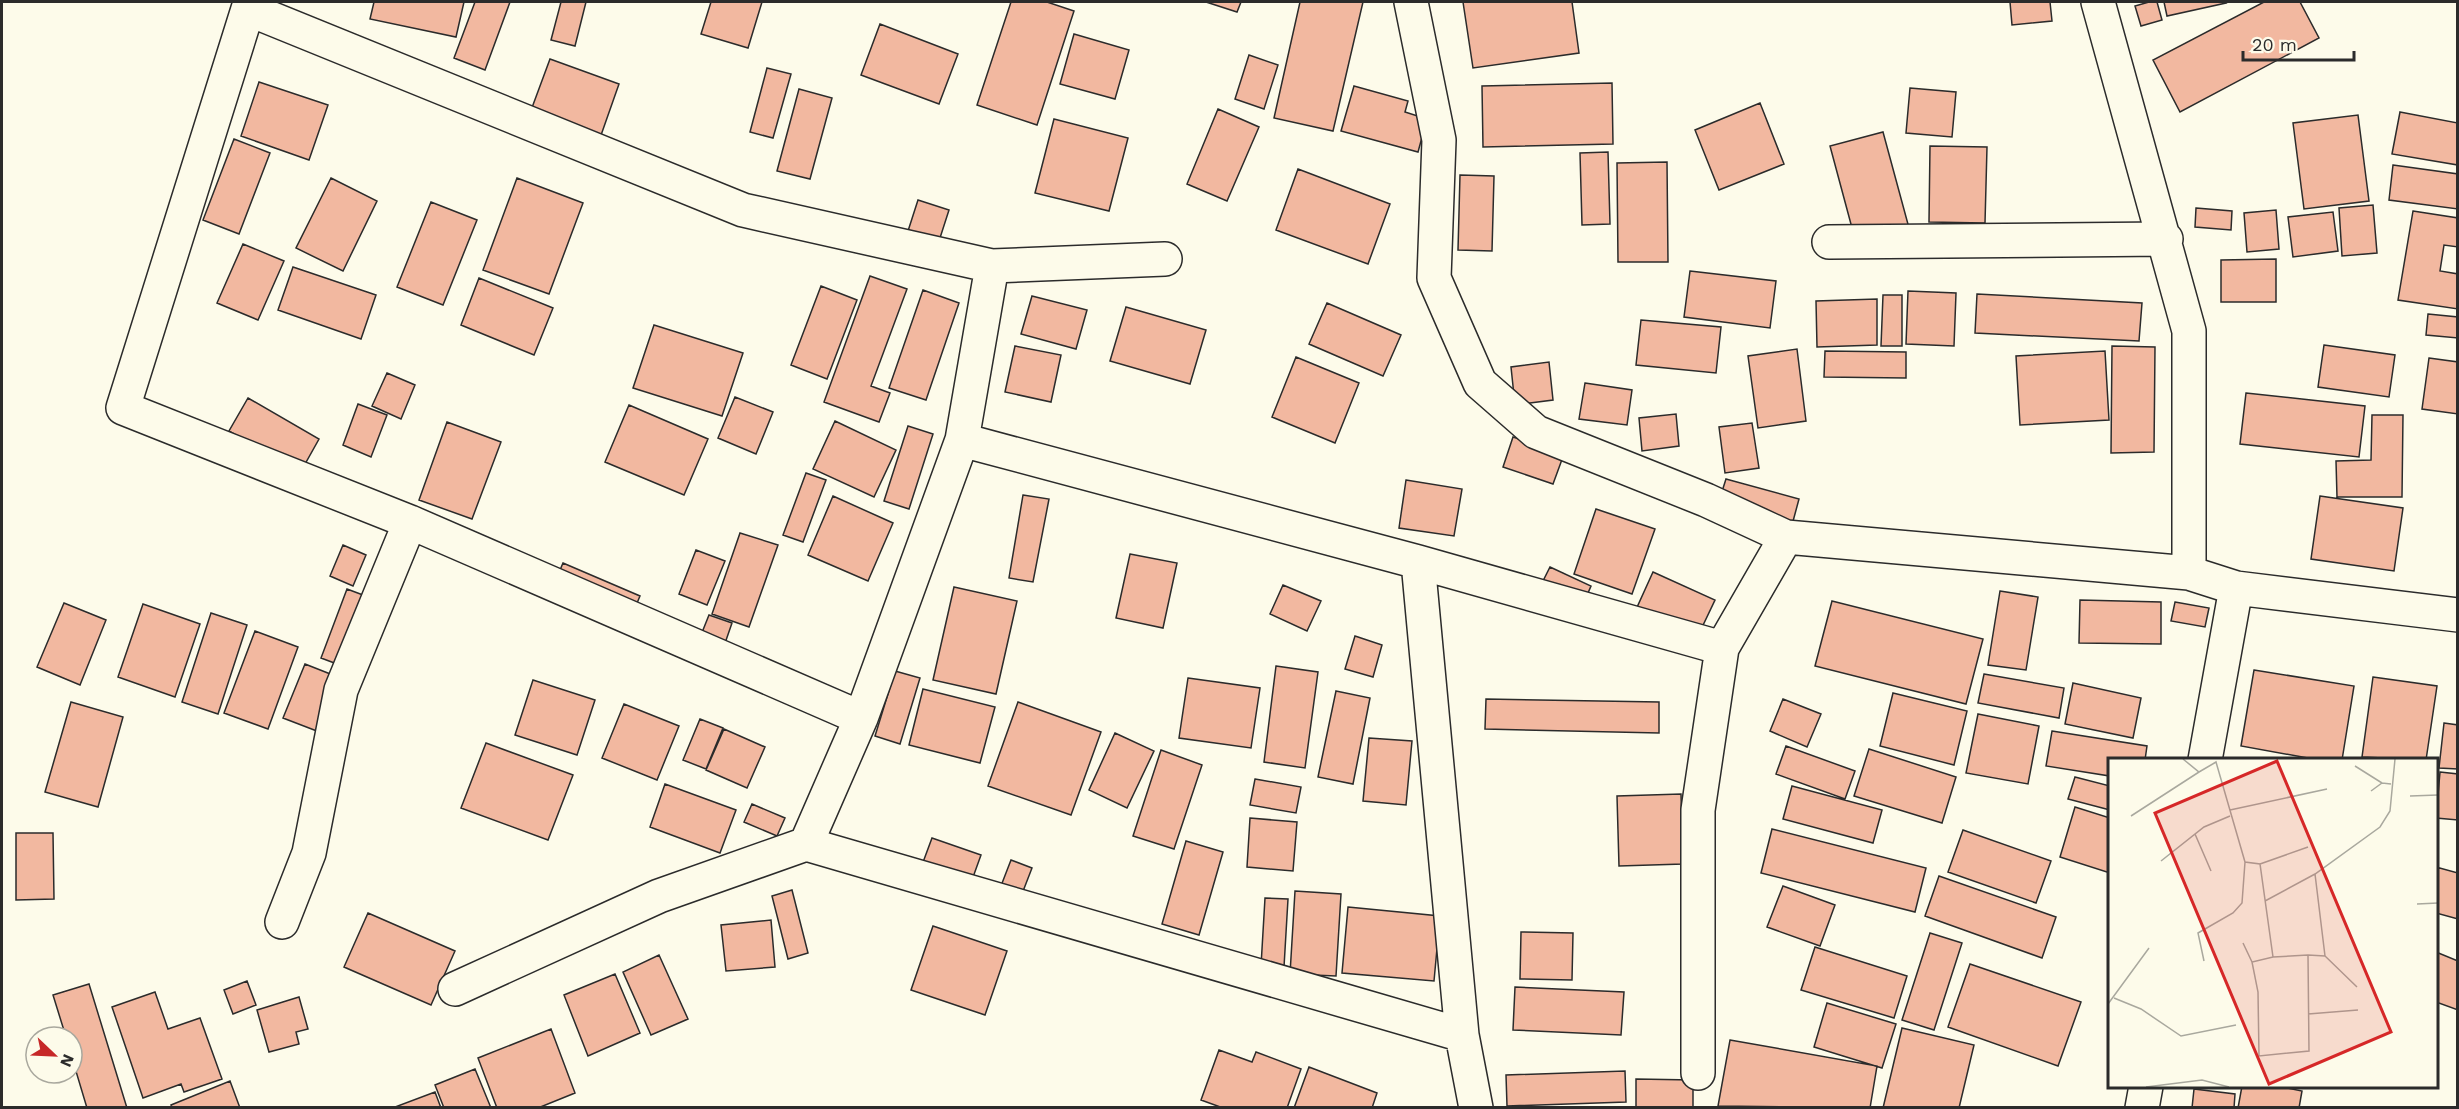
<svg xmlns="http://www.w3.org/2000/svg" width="2459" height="1109" viewBox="0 0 2459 1109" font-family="'Work Sans',sans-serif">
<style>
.building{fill:#f2b8a0;stroke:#2b2b2b;stroke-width:1.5}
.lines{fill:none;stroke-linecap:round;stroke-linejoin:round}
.minor-casing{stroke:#2b2b2b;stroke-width:36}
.minor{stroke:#fdfbea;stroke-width:33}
.inset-road{fill:none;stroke:#a9a89e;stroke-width:1.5}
.view{fill:#d62828;fill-opacity:0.15;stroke:#d62828;stroke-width:3}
.inset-edge{fill:none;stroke:#2b2b2b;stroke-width:3}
</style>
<rect width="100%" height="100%" fill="#fdfbea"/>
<!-- building -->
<path class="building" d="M374,2H464L456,37L370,19Z
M475,2H510L485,70L454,58Z
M561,2H586L575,46L551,40Z
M711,2H762L748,48L701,34Z
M1011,2H1047L1074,11L1037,125L977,105Z
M1206,2H1241L1237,12Z
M1300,2H1363L1333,131L1274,118Z
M1463,2H1572L1579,53L1473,68Z
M2010,2H2050L2052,21L2012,25Z
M2149,2H2157L2162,20L2141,26L2135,6Z
M2164,2H2225L2226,3L2167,16Z
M2264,2H2300L2319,38L2180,112L2153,60Z
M880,24L958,54L939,104L861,75Z
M1074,34L1129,50L1115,99L1060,84Z
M1249,55L1278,65L1264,109L1235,99Z
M550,59L619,84L600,138L530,113Z
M767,68L791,74L773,138L750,132Z
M259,82L328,105L309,160L241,136Z
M1612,83L1613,144L1483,147L1482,86Z
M1354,86L1408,101L1405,112L1427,119L1418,152L1341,131Z
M1910,88L1956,92L1952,137L1906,133Z
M799,89L832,98L810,179L777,171Z
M1760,103L1784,164L1719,190L1695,130Z
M1218,109L1259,127L1227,201L1187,184Z
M2400,112L2458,123V165L2392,154Z
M2358,115L2369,201L2304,209L2293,123Z
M1054,119L1128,138L1109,211L1035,193Z
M1883,132L1912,239L1859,254L1830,146Z
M234,139L270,153L239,234L203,220Z
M1930,146L1987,147L1985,223L1929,222Z
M1608,152L1610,224L1582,225L1580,153Z
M1667,162L1668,262H1618L1617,163Z
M2393,165L2458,174V209L2389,200Z
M1298,169L1390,204L1368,264L1276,230Z
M1460,175L1494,176L1492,251L1458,250Z
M331,178L377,201L343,271L296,248Z
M517,178L583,203L549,294L483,270Z
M918,200L949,210L939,241L908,231Z
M431,202L477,220L443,305L397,287Z
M2373,205L2377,253L2342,256L2339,208Z
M2196,208L2232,211L2231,230L2195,227Z
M2276,210L2279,249L2247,252L2244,213Z
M2413,211L2458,218V247L2444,245L2440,271L2458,274V309L2398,300Z
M2333,212L2338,251L2293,257L2288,217Z
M243,244L284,261L258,320L217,303Z
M2276,259V302H2221V260Z
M293,267L376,295L361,339L278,310Z
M1690,271L1776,281L1770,328L1684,317Z
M870,276L907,289L871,386L890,393L879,422L824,402Z
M479,278L553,308L534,355L461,325Z
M821,286L857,300L827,379L791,365Z
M923,290L959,303L926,400L889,388Z
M1908,291L1956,293L1954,346L1906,344Z
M1977,294L2142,303L2139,341L1975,333Z
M1883,295H1902V346H1881Z
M1032,296L1087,310L1076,349L1021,334Z
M1877,299V345L1817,347L1816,301Z
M1327,303L1401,335L1383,376L1309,344Z
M1126,307L1206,330L1190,384L1110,361Z
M2428,314L2458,317V338L2426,335Z
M1641,320L1721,327L1716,373L1636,365Z
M654,325L743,353L722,416L633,388Z
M2324,345L2395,355L2389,397L2318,387Z
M1015,346L1061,355L1051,402L1005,392Z
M2112,346L2155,347L2154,452L2111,453Z
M1797,349L1806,421L1758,428L1748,356Z
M1825,351L1906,352V378L1824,377Z
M2105,351L2109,420L2020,425L2016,356Z
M1296,357L1359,383L1335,443L1272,417Z
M2429,358L2458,362V414L2422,409Z
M1549,362L1553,400L1515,405L1511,367Z
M387,373L415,385L401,419L372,406Z
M1585,383L1632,390L1627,425L1579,419Z
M2246,393L2365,406L2359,457L2240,444Z
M735,397L773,412L756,454L718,438Z
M248,398L319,439L300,473L229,431Z
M358,404L387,415L371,457L343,445Z
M629,405L708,439L684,495L605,462Z
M1676,414L1679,446L1642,451L1639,418Z
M2372,415H2403L2402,497H2337L2336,461L2371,460Z
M835,421L896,450L874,497L813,469Z
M447,422L501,442L472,519L419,500Z
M1752,423L1759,468L1725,473L1719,427Z
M908,426L933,434L909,509L884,501Z
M1513,437L1564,454L1553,484L1503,467Z
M806,473L826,480L803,542L783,535Z
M1726,479L1799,499L1792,525L1718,504Z
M1406,480L1462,489L1454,536L1399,528Z
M1023,495L1049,499L1033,582L1009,578Z
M833,496L893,523L868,581L808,555Z
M2320,496L2403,508L2394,571L2311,559Z
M1596,509L1655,529L1632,594L1574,574Z
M740,533L778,545L749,627L712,614Z
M343,545L366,555L353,586L330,576Z
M696,550L725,561L707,605L679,594Z
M1130,554L1177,563L1163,628L1116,618Z
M563,563L640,596L629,622L552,589Z
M1550,567L1591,586L1581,609L1539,589Z
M1653,572L1715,600L1695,642L1634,614Z
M1283,585L1321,601L1307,631L1270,614Z
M954,587L1017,601L996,694L933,680Z
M347,589L371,598L345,667L321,658Z
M2000,591L2038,597L2026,670L1988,665Z
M2080,600L2161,602V644L2079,643Z
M1832,601L1983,639L1966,704L1815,666Z
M2175,602L2209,608L2205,627L2171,621Z
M64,603L106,620L80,685L37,667Z
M143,604L200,624L175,697L118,677Z
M211,613L247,625L218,714L182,702Z
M709,615L732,623L723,649L699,640Z
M255,631L298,647L268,729L224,713Z
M1355,636L1382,645L1373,677L1345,669Z
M305,664L343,679L322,733L283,718Z
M1276,666L1318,672L1305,768L1264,762Z
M2254,670L2354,686L2342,760H2319L2241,746Z
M895,671L920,678L900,744L875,736Z
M1984,674L2064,688L2059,718L1978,703Z
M2373,677L2437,686L2426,760L2362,757Z
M1188,678L1260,688L1251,748L1179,738Z
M533,680L595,700L577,755L515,735Z
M2073,683L2141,698L2133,738L2065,724Z
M923,689L995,707L980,763L909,745Z
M1336,691L1370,698L1353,784L1318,777Z
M1893,693L1967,711L1954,765L1880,746Z
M1486,699L1659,702V733L1485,729Z
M1783,699L1821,714L1807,747L1770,731Z
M71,702L123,717L98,807L45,792Z
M1018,702L1101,732L1071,815L988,786Z
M624,704L679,726L657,780L602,758Z
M1978,714L2039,726L2028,784L1966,773Z
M700,719L723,728L706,769L683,760Z
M2444,723L2458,725V769L2439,768Z
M724,729L765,747L747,788L706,770Z
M2052,731L2147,746L2145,760H2110V776L2046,766Z
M1115,733L1154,751L1127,808L1089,790Z
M1369,738L1412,741L1406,805L1363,801Z
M486,743L573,775L548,840L461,808Z
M1786,746L1855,771L1845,799L1776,774Z
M1869,749L1956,777L1942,823L1854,796Z
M1161,750L1202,765L1174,849L1133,836Z
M2440,772L2458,774V820L2436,818Z
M2075,777L2110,786V810L2068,799Z
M1255,779L1301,787L1296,813L1250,805Z
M665,784L736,810L720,853L650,827Z
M1792,786L1882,810L1873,843L1783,819Z
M1681,794L1683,864L1619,866L1617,796Z
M752,804L785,818L777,836L744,822Z
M2075,807L2110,818V873L2060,857Z
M1250,818L1297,822L1293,871L1247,867Z
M1772,829L1926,868L1915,912L1761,873Z
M1963,830L2051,861L2036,903L1948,872Z
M16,833H53L54,899L16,900Z
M932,838L981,855L968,891L919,873Z
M1186,841L1223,852L1199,935L1162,924Z
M1011,860L1032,868L1020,899L999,891Z
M2436,867L2458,873V919L2436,913Z
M1939,876L2056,917L2042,958L1925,916Z
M1783,886L1835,905L1820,946L1767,927Z
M792,890L808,953L788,959L772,896Z
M1295,891L1341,894L1336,976L1290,974Z
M1265,898L1288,899L1284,967L1261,966Z
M1348,907L1440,916L1434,981L1342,973Z
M368,913L455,951L431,1005L344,967Z
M771,920L775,967L726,971L721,925Z
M933,926L1007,951L985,1015L911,990Z
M1521,932L1573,933L1572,980L1520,979Z
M1930,933L1962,943L1934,1030L1902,1020Z
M1815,947L1907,976L1894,1018L1801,990Z
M2436,952L2458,961V1010L2436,1002Z
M659,955L688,1019L651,1035L623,972Z
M1970,964L2081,1002L2058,1066L1948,1027Z
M615,974L640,1033L588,1056L564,995Z
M247,981L256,1005L233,1014L224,990Z
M89,984L127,1108H87L72,1058V1037H66L53,995Z
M1515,987L1624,992L1621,1035L1513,1030Z
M155,992L168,1029L200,1018L222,1079L184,1092L181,1084L143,1098L112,1007Z
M299,997L308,1029L296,1032L299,1044L269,1052L257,1010Z
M1827,1003L1896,1024L1882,1068L1814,1047Z
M1902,1028L1974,1045L1959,1108H1883Z
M551,1029L575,1093L538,1108H497L478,1058Z
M1730,1040L1877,1066L1870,1108L1718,1106Z
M1219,1050L1252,1062L1256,1052L1301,1069L1287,1108H1223L1201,1100Z
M1309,1067L1377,1093L1372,1108H1294Z
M475,1069L491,1108H444L435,1085Z
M1625,1071L1626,1102L1507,1106L1506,1075Z
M1636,1079L1693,1080V1108H1636Z
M230,1081L240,1108H172L171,1105Z
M2242,1086H2278L2302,1091L2299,1108H2238Z
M2194,1089L2235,1094L2234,1108H2192Z
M435,1092L441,1108H396L395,1107Z"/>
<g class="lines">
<!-- minor casing -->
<g class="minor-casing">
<path id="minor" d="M1411,2L1439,140L1434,278L1480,383L1536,432L1706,500L1786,537
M2098,2L2189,331V573
M1829,242L2166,239
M992,266L1165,259
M962,440L1418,562L1722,648L1786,537L2189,573L2236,588L2458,615
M1418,562L1462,1035L1476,1108
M2205,760L2236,588
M806,844L861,718L962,440L992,266L743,210L248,9L123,408L410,522L861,718
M282,922L309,853L341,690L410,522
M455,989L659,896L806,844L1462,1035
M1698,1073V810L1722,648
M2142,1108L2146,1086"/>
</g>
<!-- minor -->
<use href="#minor" class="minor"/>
</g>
<!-- overview -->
<g transform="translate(2108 758)">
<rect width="330" height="330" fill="#fdfbea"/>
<path class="inset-road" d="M75,1L91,14L108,4L137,104L152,106L165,199M247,8L274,25M263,33L274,25L283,26M302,38L330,37M122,52L219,31M23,58L91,14M87,76L103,113M53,103L96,69L122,58M152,106L200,89M207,116L217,198L249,229M157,143L207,116L272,69L282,53L287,1M309,146L330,145M135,185L144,204M200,197L201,293L151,298L150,234L144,204L165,199L200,197L217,198M96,203L90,175L125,155L134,145L137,104M6,240L33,251L73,278L128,267M0,246L41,190M200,256L250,252M38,329L94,322L121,329"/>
<path class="view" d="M169,3L283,274L161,326L47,55Z"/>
<rect width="330" height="330" class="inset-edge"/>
</g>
<!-- border -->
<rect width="2459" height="1109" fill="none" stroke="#2b2b2b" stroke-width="6"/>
<!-- north arrow -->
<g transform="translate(54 1055) rotate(113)"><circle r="28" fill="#fdfbea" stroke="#a9a89e" stroke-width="1.5"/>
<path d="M0-4.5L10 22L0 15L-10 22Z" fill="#c62828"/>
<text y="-9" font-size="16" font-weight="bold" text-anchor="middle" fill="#2b2b2b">N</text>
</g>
<!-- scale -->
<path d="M2243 51v9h111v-9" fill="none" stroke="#2b2b2b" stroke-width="3"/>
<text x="2252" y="51" font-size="18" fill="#2b2b2b" stroke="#fdfbea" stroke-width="4.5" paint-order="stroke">20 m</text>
</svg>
